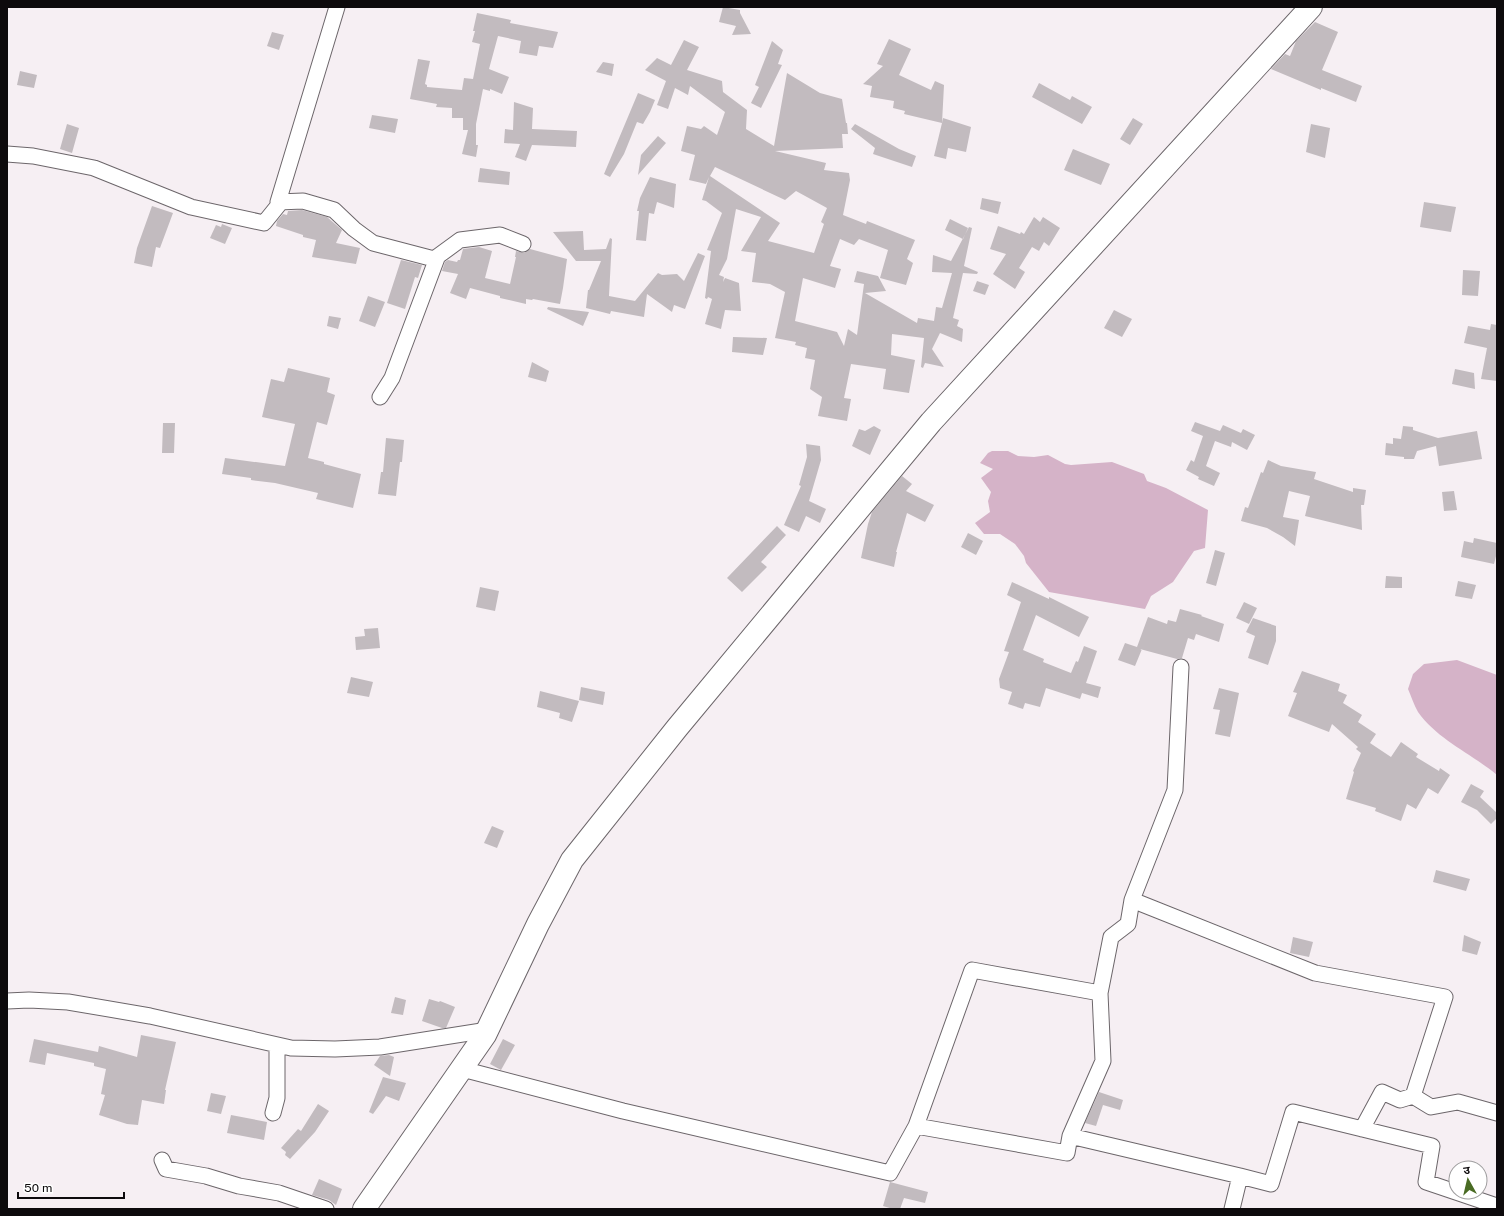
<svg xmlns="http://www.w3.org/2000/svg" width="1504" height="1216" viewBox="0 0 1504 1216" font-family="'Public Sans','Noto Sans Devanagari',sans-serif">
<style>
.water{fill:#d5b3c8}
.building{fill:#c2bbbf;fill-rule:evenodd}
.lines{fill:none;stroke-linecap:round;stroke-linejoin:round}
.minor-casing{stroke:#6c666a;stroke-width:17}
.primary-casing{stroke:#6c666a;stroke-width:24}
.minor{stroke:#fff;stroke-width:15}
.primary{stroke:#fff;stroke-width:22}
</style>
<rect width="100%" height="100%" fill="#f6eff3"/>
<!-- water -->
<path class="water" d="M992,451H1008L1018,456L1034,457L1048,455L1065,464L1071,465L1112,462L1144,474L1147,481L1166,488L1208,510L1205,548L1194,551L1173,582L1151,596L1145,609L1049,592L1026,563L1024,556L1015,544L1000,534H984L975,523L990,512L988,501L991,492L981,478L993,469L980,463L988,453Z
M1457,660L1497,675V775C1472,754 1438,740 1418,712C1414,705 1411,696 1408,689L1413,674L1424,664Z"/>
<!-- building -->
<path class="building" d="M723,7L740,10V13L751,34L732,35L736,26L719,22Z
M477,13L511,20L510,23L558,32L553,48L539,46L537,56L519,53L521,41L498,36L489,69L509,77L502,94L490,89V91L483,89L476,124V145H478L476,157L462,154L468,130H463V118H452V108L436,107L437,104L410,99L418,59L430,61L425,84L427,85V87L462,90L464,78L473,79L480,44L472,42L475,31H473Z
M1315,22L1338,32L1322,70L1362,86L1356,102L1321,88V90L1271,69L1285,54L1290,56L1296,41Z
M272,32L284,35L279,50L267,46Z
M889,39L911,49L899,75L931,90L935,81L944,85L942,123L943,118L971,127L966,152L948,148L946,159L934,156L942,123L904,114L905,111L893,108L894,101L870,97L872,86L863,84L883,66L877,64Z
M684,40L699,47L687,70L722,81L723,92L747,110L746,129L774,146L787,73L820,93L842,99L846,123H847L848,134H842L843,148L775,151L826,163L824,170L849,173L850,180L843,215L866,224L867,221L915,240L907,259L913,263L906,285L880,278L888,250L859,239L854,245L840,239L830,266L841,269L835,288L803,278L795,321L837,332L844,346L848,329L857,335L864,284L854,282L857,271L878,276L886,291L865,293L917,323L918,318L934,321L936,307L942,308L952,273L932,272L933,255L951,261L969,227L972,228L964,266L978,272L977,274L963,273L953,318L959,320L957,326L963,329L962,342L940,333L932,349L944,367L925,363L923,368L921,367L924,338L892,334L891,355L915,360L909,393L883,389L886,369L851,364L844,398L851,399L847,421L818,416L822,397L810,389L815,360L805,358L807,348L795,345L796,342L775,338L785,292L770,284L752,282L756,253L741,251L761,217L736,209L727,259L719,275L724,277L723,282L725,278L739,283L741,311L725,310L721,329L705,324L712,299L708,297L707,299L705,298L711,251L707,250L722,213L706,201L702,200L709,177L706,184L689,180L695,155L681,151L687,126L701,129L704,126L717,135L725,112L690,86L688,95L675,88L668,109L657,105L666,81L645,70L657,58L671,65ZM715,167L785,200L796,191L827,208L821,222L824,224L814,253L768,241L780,223L710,176Z
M772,41L783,50L778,64L782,65L761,108L751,103L759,87L755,85Z
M603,62L614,64L612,76L596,72Z
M20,71L37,75L34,88L17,85Z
M1039,83L1070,100L1072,96L1092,107L1082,124L1032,97Z
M638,93L655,100L650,112L643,124L637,122L624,154L610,177L604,174Z
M514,102L533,108L532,129L577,131L576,147L532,145L526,161L515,157L520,144L504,143L505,129L513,130Z
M372,115L398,119L395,133L369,128Z
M1133,118L1143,124L1130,145L1120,139Z
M67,124L79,128L72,153L60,149Z
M855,124L899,149L916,156L912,167L873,154L875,148L851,129Z
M1311,124L1330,128L1325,158L1306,152Z
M658,136L666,143L638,175L641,155Z
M1073,149L1110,164L1101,185L1064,170Z
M480,168L510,172L509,185L478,182Z
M650,177L676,184L674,208L657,202L654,214L649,213L646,241L636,240L639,211H637L640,198Z
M982,198L1001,202L998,214L980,209Z
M1424,202L1456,207L1451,232L1420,227Z
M152,206L173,213L160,248L156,247L152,267L134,263L137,248Z
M302,210L327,217L342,230L336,243L360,248L356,264L312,257L316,240L303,237V235L276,226L277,221L283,214L287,215L288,211Z
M1034,217L1040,222L1043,217L1060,228L1049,246L1044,242L1039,251L1032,247L1019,268L1025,272L1015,289L993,274L1006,254L990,249L998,226L1020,234L1021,232L1024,234Z
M950,219L968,228L963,239L945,230Z
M222,224L232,228L225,244L210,238L216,225L221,227Z
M583,231L584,250L606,249L610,238L612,239L609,296L635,301L658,273L662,275L677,274L684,281L698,253L705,256L685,309L674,305L672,312L647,294L644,317L611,311L610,314L586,308L588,290H589L601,261H576L553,232Z
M479,247L492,251L485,278L510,284L516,257H515L516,251L524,253L530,249L567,259L563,288L560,304L533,299L532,300L526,299V304L500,298V296L470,288L466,299L450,293L458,274L442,271L445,262L448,260L457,262L458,260H460L463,249Z
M401,260L422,265L418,278L415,277L405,309L387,303Z
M1463,270L1480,271L1478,296L1462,295Z
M977,281L989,285L985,295L973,291Z
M368,296L385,302L375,327L359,321Z
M548,307L589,312L583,326L547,309Z
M1114,310L1132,319L1122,337L1104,328Z
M329,316L341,318L338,329L327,326Z
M1491,324L1497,325V381L1481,379L1487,348L1464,343L1468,326L1490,330Z
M733,337L767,338L763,355L732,352Z
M532,362L549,371L546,382L528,377Z
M288,368L330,378L327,392L335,395L327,425L317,422L308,458L324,462V464L361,474L353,508L316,499L318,493L275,483L251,480V478L222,474L225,458L285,466L295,424L262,417L271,379L284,382Z
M1455,369L1474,373L1475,389L1452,384Z
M1195,422L1220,431L1223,425L1241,433L1243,429L1255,435L1247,450L1232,442L1231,447L1215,441L1206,466L1220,473L1214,486L1198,479L1199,477L1186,470L1191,460L1194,462L1203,436L1191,431Z
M163,423H175L174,453H162Z
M874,426L881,430L870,455L852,446L859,429L865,431Z
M1403,426L1413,427V430L1438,438L1477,431L1482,459L1439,466L1436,446L1417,451L1414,459H1404V457L1385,455L1386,443L1393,444V438L1401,439Z
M386,438L404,440L402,462H400L396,496L378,494L381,472H383Z
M806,444L820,446L821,460L809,501L826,509L820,523L806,516L799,532L784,525L801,486L799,485L807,457Z
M1268,460L1281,466L1316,472L1314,479L1353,492V488L1366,490L1364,505H1361L1362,530L1305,516L1310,496L1289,491L1283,517L1299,520L1295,546L1283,537L1267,528L1241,521L1245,507L1248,508L1261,472L1263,473Z
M902,476L912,484L906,491L934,505L925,522L907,513L896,552H897L894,567L861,558L868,524L872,512Z
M1454,491L1457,510L1444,511L1442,492Z
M777,526L786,535L761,562L767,567L742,592L727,578Z
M968,533L983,541L976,555L961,547Z
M1474,538L1497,543V552L1494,564L1461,557L1464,541L1473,543Z
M1215,550L1225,553L1216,586L1206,583Z
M1386,576L1402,577V588H1385Z
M1458,581L1476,585L1472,599L1455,596Z
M1012,582L1049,599V597L1089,617L1079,637L1036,615L1023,650L1044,659L1043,662L1071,673L1076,661L1078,662L1084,646L1097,651L1086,683L1101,687L1098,698L1082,693L1080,699L1046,688L1040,707L1025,703L1023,709L1008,704L1012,692L1000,688L999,679L1009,652L1004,651L1021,602L1007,595Z
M480,587L499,591L495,611L476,607Z
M1244,602L1257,608L1249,624L1236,618Z
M1180,609L1202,615L1201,616L1224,624L1219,642L1196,634L1194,640L1188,638L1182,658L1177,659L1140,649H1142L1135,666L1118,660L1125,643L1137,647L1148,617L1167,624L1168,620L1176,622Z
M1253,618L1276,626V641L1268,665L1248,658L1255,636L1246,632Z
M378,628L380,648L356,650L355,637L365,636L364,629Z
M1302,671L1340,684L1338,691L1347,695L1343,703L1362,715L1358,722L1376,734L1370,743L1391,757L1401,742L1418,754L1416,757L1439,771L1440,768L1450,775L1438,794L1428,788L1416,809L1407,804L1401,821L1375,811L1376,808L1346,799L1354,772L1353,771L1361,753L1356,749L1358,747L1332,724L1329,732L1288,716L1297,693L1293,692Z
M351,677L373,682L369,697L347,693Z
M581,687L605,692L603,705L579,700Z
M1219,688L1239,693L1230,737L1215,734L1220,710L1213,709Z
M540,691L579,701L572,722L559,718L560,713L537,707Z
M1471,784L1484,791L1480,797L1497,813V818L1491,824L1477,810L1461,802Z
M492,826L504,831L497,848L484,843Z
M1436,870L1470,879L1466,891L1433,882Z
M1464,935L1481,942L1477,955L1462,951Z
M1293,937L1313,942L1309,957L1290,953Z
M395,997L406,1000L403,1015L391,1013Z
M429,999L439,1002L440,1001L455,1007L446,1028H442L422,1021Z
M141,1035L176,1042L165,1090H166L164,1104L142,1100L138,1125L127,1124L99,1115L105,1095L101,1094L106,1069L94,1066V1063L47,1053L45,1065L29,1062L34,1039L98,1052L99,1046L137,1057Z
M503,1039L515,1045L501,1070L490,1064Z
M389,1055L394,1057L390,1076L374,1065L380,1056Z
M383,1077L406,1083L399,1101L386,1096L373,1114L369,1112Z
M1099,1092L1123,1100L1120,1110L1103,1105L1096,1126L1085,1123Z
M211,1093L226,1096L221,1114L207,1111Z
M318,1104L329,1111L315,1132L290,1159L285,1155L286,1152L281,1148L298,1129L301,1131Z
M231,1115L267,1122L264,1140L227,1133Z
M319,1179L342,1189L336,1205L329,1200L312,1195Z
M890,1182L928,1192L925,1203L904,1198L900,1209H893L883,1206Z"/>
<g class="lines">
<!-- minor casing -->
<g class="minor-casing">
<path id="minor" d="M337,7L278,202L303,201L334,210L354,229L373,243L434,259L460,240L500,235L523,244
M7,154L33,156L94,168L191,207L264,223L281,202
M380,397L392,378L437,258
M1181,667L1175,790L1132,900L1315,973L1445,997L1413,1096L1400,1100L1382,1092L1362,1129
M7,1001L29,1000L68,1002L150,1016L291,1048L335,1049L380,1047L488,1030
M462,1069L623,1111L890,1173L916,1126L1067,1153L1070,1136L1240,1176
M1413,1096L1431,1107L1458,1102L1497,1113
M273,1113L277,1098V1046
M916,1126L972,970L1100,993
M1070,1136L1103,1061L1100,993L1111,937L1128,924L1132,900
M162,1160L166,1169L206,1176L239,1186L279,1193L326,1209
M1232,1209L1240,1176L1271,1184L1293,1112L1432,1146L1426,1182L1497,1206"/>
</g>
<!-- primary casing -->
<g class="primary-casing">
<path id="primary" d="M364,1209L485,1035L538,924L572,860L677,728L931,422L1311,7"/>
</g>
<!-- minor -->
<use href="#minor" class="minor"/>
<!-- primary -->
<use href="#primary" class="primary"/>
</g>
<!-- border -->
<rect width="1504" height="1216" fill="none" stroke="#0d0a0c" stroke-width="16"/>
<!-- north arrow -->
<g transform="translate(1468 1180) rotate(352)"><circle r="19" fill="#ffffff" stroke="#9e9d9e"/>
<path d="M0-3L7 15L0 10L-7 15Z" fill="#496b23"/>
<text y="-6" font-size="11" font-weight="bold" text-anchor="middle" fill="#0d0a0c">उ</text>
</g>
<!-- scale -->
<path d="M18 1192v6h106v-6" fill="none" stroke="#0d0a0c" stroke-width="2"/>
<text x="24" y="1192" font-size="12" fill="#0d0a0c" stroke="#ffffff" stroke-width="3" paint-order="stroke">50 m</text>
</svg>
